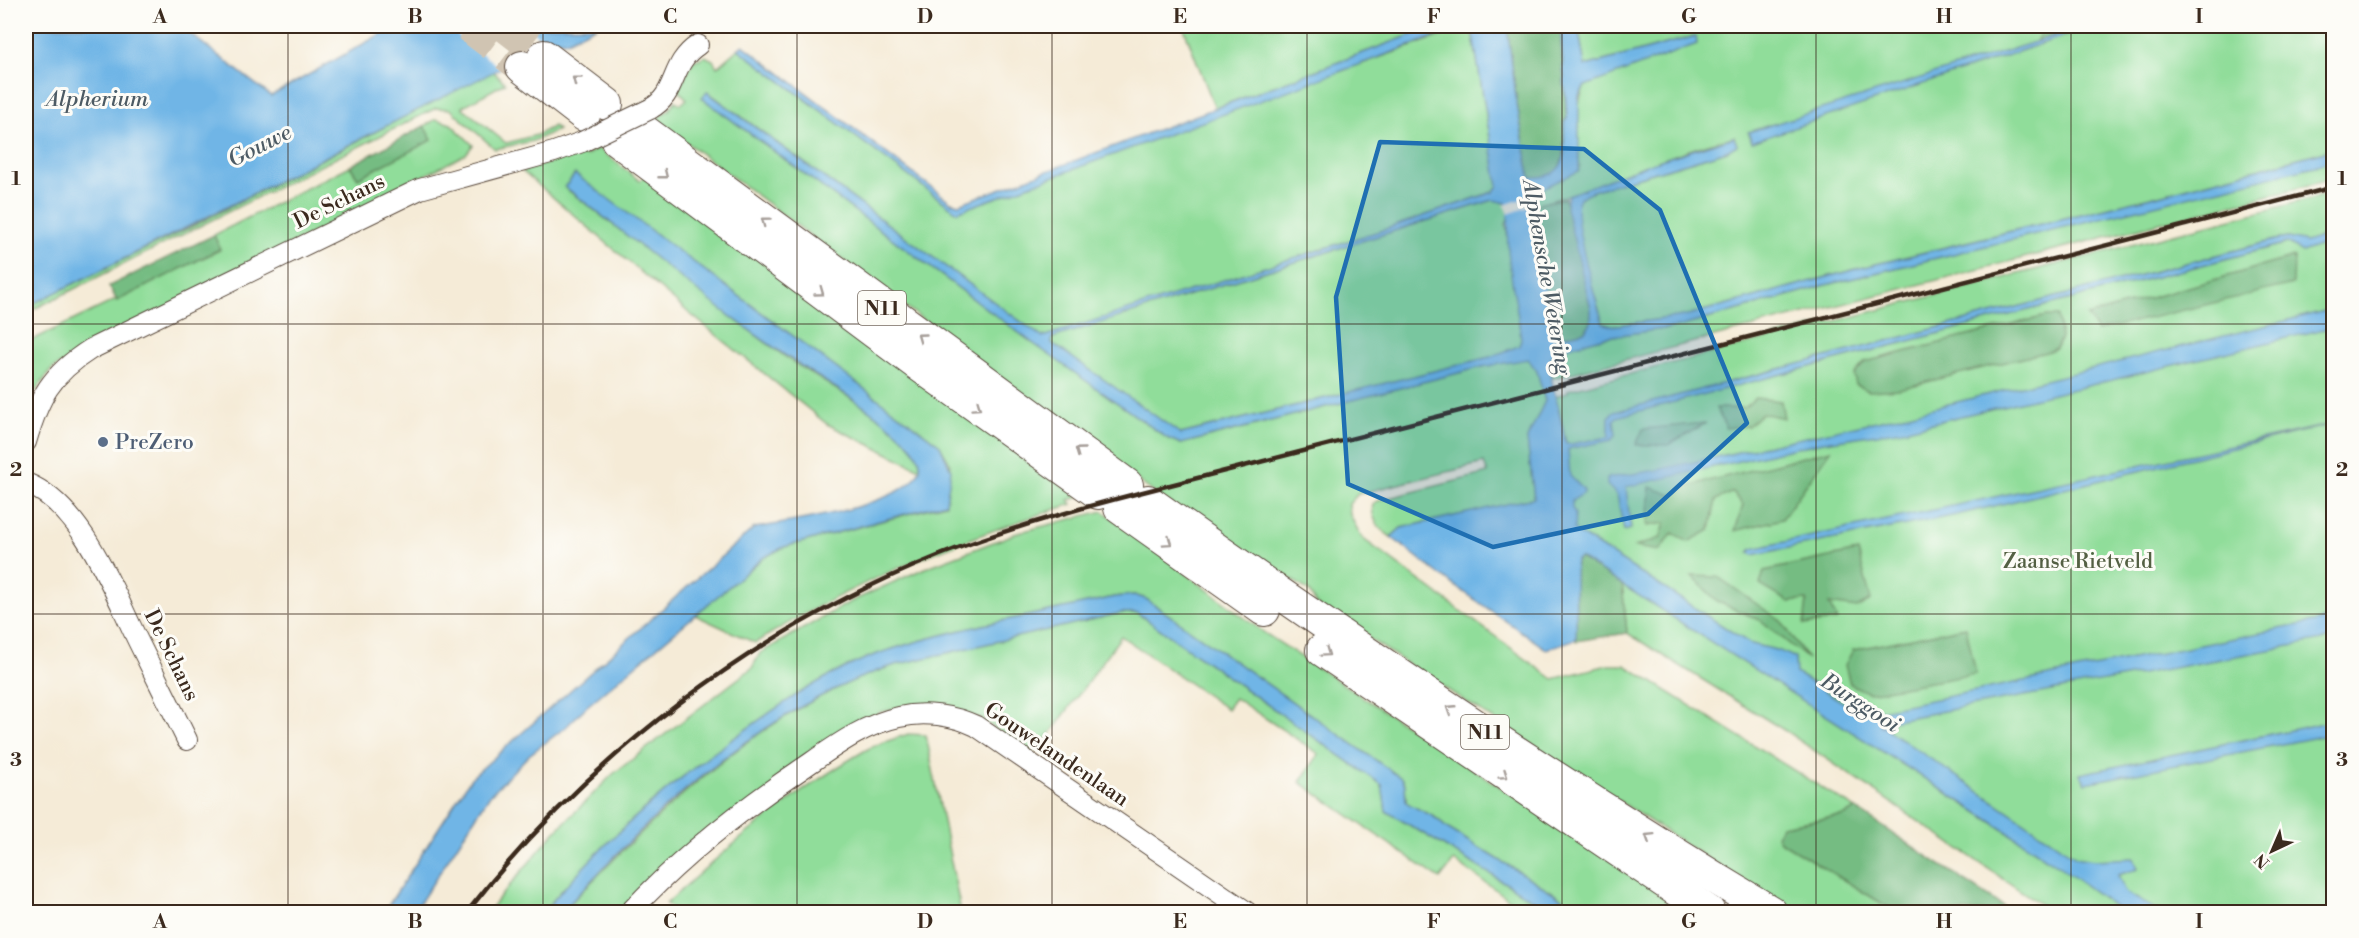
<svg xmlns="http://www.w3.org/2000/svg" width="2359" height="938" viewBox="0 0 2359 938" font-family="'Libre Bodoni',serif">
<rect width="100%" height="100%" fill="#fdfcf7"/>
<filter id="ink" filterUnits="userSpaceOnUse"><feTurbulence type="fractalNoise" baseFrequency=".0167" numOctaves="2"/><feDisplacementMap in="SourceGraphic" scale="12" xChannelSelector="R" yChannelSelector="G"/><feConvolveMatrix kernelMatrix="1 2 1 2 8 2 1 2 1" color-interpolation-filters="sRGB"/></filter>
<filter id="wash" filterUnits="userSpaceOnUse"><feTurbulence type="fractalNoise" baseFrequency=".008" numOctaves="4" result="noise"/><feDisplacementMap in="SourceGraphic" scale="24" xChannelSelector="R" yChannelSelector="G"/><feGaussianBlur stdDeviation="1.35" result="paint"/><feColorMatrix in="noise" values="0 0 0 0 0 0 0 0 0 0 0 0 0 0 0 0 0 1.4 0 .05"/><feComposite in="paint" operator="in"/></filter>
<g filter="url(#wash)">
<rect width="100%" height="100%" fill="#f5ebd7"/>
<g fill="#90dd9a" stroke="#66845c" stroke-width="1.5">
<polygon points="1183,26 1435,26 1215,108"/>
<path d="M1578 26H2044L2036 42 1748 133 2094 26H2333V149L2155 196 1860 268 1684 316 1611 326 1603 323C1597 303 1569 215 1579 200 1583 193 1593 191 1599 189L1727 151 1734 137C1662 154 1596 191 1526 207L1522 198 1527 194 1580 167C1576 147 1575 102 1585 86L1696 36 1585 66Z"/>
<path d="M1466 27 1473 35 1498 186 1492 192 1386 229 1045 337H1041L708 92 702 98 1034 344 1167 438 1181 444 1482 367 1522 358 1531 361 1537 371 1545 401 1527 439 1534 498 1401 528 1391 537C1380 530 1370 518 1373 504L1377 501 1488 473 1484 463 1358 494 1349 504 1350 515 1362 538 1553 679 1608 665H1625L1856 809 1845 815 1783 826 1780 841 1896 912H1793L1739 879 1317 605 1308 590 1161 498 655 119 669 110 675 101 681 104 687 99 678 90 693 61 705 56 713 60 717 67 738 49 957 212 1220 114Z"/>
<polygon points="493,71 505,83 462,107 506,143 537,135 554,126 558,130 533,141 495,149 450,109 436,108 26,313 26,307 199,223"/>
<polygon points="436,119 451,124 473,145 466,154 52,369 30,398 26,411 26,343 220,250 214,235 350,166 358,178 431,139 424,126"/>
<path d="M598 148 640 181 645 175 1080 497 1069 500 1072 504C960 539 855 581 755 643L695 615 763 558 784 547 946 504 950 464 940 445 574 175 565 188C639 244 711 303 787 358 828 387 879 410 913 448 919 454 920 461 920 469L827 424 689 313 522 171 581 153 585 156Z"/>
<polygon points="2333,160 2333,179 1553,378 1551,356 1558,350 1605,337 1679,327 1826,285"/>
<polygon points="2333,193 2333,233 2323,237 2333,235 2333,912 2144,912 1566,533 1561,449 1610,438 1614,414 2287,243 2293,245 2300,242 2288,238 2275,240 1615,412 1609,417 1609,437 1571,444 1566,443 1556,396 1568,392 1568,390"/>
<polygon points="1494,200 1506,203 1510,214 1506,224 1521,339 1519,346 1490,357 1181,434 1052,344 1051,338"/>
<path d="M1103 511 1266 634 1692 912H1585L1445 827C1437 814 1419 811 1406 802L1405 784 1401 778 1146 599 1134 595 1114 597C1037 615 958 627 883 652 828 671 781 704 734 738 664 788 598 847 543 912H487L554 833 613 774 752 668 760 653 850 602 925 568 1020 532Z"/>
<polygon points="1622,584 1980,814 2060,867 2122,912 2052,912 1787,732 1627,633"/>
<path d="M1121 613H1137L1382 785 1386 811 1553 912H1528L1454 861 1440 879 1300 782 1319 754 1235 698 1227 709 1121 636 1038 751 1028 750 979 718 917 705 880 712 627 903 618 912H562C659 813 759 709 895 665Z"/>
<path d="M908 734 926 735 961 912H678L666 904C727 847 793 792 866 750 879 743 895 739 908 734Z"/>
</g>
<g fill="#74bc82" stroke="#587350" stroke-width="1.5">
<path d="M1507 26H1560L1567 118 1564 122C1563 149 1570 182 1530 178L1517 104Z"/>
<polygon points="2044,26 2086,26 2036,42"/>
<polygon points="424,126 432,140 358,178 350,166"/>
<polygon points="1565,198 1591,309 1591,323 1585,331 1553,339 1531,208 1526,207"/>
<polygon points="214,235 220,249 117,301 109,286"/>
<polygon points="2294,257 2293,284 2097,331 2087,316"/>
<polygon points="2046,316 2058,316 2061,338 2056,348 2050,351 1899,389 1869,391 1856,385 1854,375 1865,362"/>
<polygon points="1755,398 1781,401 1784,418 1762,413 1748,426 1726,428 1716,408 1744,408"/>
<polygon points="1706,423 1668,445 1636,445 1643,429"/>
<polygon points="1831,450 1782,519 1735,531 1743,505 1733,492 1716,500 1710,530 1688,542 1673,533 1659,551 1635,547 1660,538 1665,523 1647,526 1650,487 1672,495 1688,486"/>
<polygon points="1858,551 1871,600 1857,608 1829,604 1837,620 1804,625 1807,600 1789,602 1760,585 1764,571"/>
<polygon points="1580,558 1622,584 1627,633 1576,641 1575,569 1576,561"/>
<polygon points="1692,576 1718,577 1781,621 1808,659 1760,620 1718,602"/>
<polygon points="1966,627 1976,674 1869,693 1850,684 1845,665 1853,650"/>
<polygon points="1856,809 2012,912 1896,912 1780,841 1777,836 1782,826 1845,815"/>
</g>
<g fill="#6fb5e6" stroke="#557082" stroke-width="1.5" fill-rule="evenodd">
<path d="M31 26H180L271 96 395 26H597L567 41 558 40C380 127 204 221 26 307V91Z"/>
<path d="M1435 26H1507L1517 104 1530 177C1536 178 1539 177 1545 176 1571 169 1563 146 1564 122L1567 118 1560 26H1578L1585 66 1696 36 1697 44 1585 86 1579 96V171L1522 198 1526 207 1531 208 1553 339 1585 331 1591 323V309L1566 208 1568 195 1654 162 1734 137 1737 145 1727 151 1599 189C1593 191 1583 193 1579 200 1570 214 1597 304 1603 323L1611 326 1684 316 1860 268 2155 196 2333 149V160L2315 166 1826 285 1679 327 1605 337 1558 350 1551 356 1550 372 1566 443 1571 444 1609 437V417L1614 412 2275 240 2288 238 2306 242 2333 233V241L2302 252 2287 243 1617 417 1614 420 1616 434 1612 440 1568 449 1570 476 1584 490V493L1572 501V508L1575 514 1574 530 1749 643C1767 649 1778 648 1795 658L1796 673 1862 714 2333 618V638L1891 721 1889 729 1879 724 2076 857 2094 860 2134 858 2138 869 2118 875 2125 892 2160 912H2122L2060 867 1980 814 1580 558 1576 561C1573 586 1578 613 1576 639L1546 649 1448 581 1391 537 1401 528 1534 498 1527 439 1545 401 1537 371 1528 359 1482 367 1181 444 1167 438 1034 344 702 98 707 92 1042 337 1045 336 1386 229 1493 192 1498 186 1473 35 1466 28 1429 39 957 212 738 49 743 45 951 202 959 204ZM1493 200 1506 203C1511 217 1506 233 1508 249 1510 279 1518 309 1521 339L1519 346 1490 357 1181 434 1052 343V338Z"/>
<polygon points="2086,26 2094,26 1752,142 1748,132"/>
<path d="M575 174 940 445 951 470 946 503 784 547 763 558 586 707 566 727 529 755 490 795 414 912H384L471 778 754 528C787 523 913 504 920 468 925 443 847 395 826 382 734 325 651 253 565 187Z"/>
<polygon points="2333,309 2333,327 1903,430 1818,443 1626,487 1631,529 1624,531 1617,495 1607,485 1607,478 1658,470 1908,414"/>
<polygon points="2333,424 1957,515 1753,555 1749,553 1752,549"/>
<path d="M1134 595 1146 599 1401 778 1405 784 1406 802C1420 812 1436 814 1445 827L1585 912H1553L1386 811 1382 785 1137 613H1121L895 665C762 708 654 811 562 912H543C598 847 664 788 734 738 781 704 828 671 883 652 958 627 1037 615 1114 597Z"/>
<polygon points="2333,721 2333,734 2086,783 2080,774"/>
</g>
<g fill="#f5ebd7">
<polygon points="446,26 525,26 552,46 503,70"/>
<polygon points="1525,198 1528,207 1508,214 1504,205"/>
</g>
</g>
<g filter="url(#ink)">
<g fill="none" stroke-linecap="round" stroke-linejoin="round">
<g stroke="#d0c4b2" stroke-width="32" stroke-dasharray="32 16" stroke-linecap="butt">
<polyline points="468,26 522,67"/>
<polyline points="505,26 544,56"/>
</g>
<g stroke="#57473a" stroke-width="22">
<g id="minor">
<path d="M650 109C678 94 669 64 698 45"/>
<path d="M26 442C39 397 50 375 91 349L420 189 554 152 582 142"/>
<path d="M26 483C82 505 113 590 138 641 154 674 171 707 187 740"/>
<path d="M630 912C682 856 743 808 806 766 835 746 865 724 899 717 924 711 953 715 976 726L1247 912"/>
</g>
</g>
<g stroke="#57473a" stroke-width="34">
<g id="trunk">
<polyline points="544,56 607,104"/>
<polyline points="522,67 584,115"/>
<polyline points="640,128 1127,485"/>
<polyline points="617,140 913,361 1098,493"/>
<path d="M1148 501C1351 645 1558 784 1771 912"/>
<polyline points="1120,508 1264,610"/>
<polyline points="1322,650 1709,912"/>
</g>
</g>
<use href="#minor" stroke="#fff" stroke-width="20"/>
<use href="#trunk" stroke="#fff" stroke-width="32"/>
<path stroke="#3b2a1e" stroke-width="4.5" d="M467 912C590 755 754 630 940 555 1003 530 1069 511 1135 494L2334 187"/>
<g stroke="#57473a" stroke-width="22" stroke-linecap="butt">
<polyline id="minor-bridge" points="582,142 650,109"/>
</g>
<use href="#minor-bridge" stroke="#fff" stroke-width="20"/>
</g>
<defs><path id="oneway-chevron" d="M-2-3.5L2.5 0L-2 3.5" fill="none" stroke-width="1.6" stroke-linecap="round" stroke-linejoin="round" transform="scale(1.5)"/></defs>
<g stroke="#a79f9a">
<use href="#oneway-chevron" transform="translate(576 80) rotate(-143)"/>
<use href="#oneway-chevron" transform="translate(664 175) rotate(38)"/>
<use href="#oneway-chevron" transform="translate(765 221) rotate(-143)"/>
<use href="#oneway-chevron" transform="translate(820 292) rotate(36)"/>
<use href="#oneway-chevron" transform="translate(921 337) rotate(-144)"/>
<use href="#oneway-chevron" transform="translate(977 407) rotate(35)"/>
<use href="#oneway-chevron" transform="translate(1079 451) rotate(-144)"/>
<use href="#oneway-chevron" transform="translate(1168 542) rotate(35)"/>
<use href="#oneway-chevron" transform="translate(1326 653) rotate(35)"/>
<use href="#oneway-chevron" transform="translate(1450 709) rotate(-147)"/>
<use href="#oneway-chevron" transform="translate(1504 775) rotate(34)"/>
<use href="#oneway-chevron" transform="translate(1649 837) rotate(-148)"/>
</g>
</g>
<path fill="#1f6fb2" fill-opacity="0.2" stroke="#1f6fb2" stroke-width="4.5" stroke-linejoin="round" d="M1380 142 1584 149 1660 210 1747 423 1648 514 1493 547 1348 484 1336 297Z"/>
<path fill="none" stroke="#3b2a1e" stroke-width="1.5" stroke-opacity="0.55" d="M288 26V912M543 26V912M797 26V912M1052 26V912M1307 26V912M1562 26V912M1816 26V912M2071 26V912M26 324H2334M26 614H2334"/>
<circle fill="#5c6f8a" stroke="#fdfcf7" stroke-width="2" cx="103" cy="442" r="6"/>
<g text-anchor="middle" stroke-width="6" stroke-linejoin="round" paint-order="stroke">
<g fill="#fdfcf7" stroke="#75695f" stroke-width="1.5">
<rect x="858" y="291" width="48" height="34" rx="4.5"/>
<rect x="1461" y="715" width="48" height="34" rx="4.5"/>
</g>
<g font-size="20" font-weight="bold" fill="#3b2a1e">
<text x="882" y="315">N11</text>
<text x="1485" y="739">N11</text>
</g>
<g font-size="21" fill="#3b2a1e" stroke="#fdfcf7">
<text transform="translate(339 201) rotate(-26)" y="7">De Schans</text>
<text transform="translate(172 655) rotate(64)" y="7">De Schans</text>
<text transform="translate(1057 754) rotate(34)" y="7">Gouwelandenlaan</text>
</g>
<g font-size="21" fill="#4e5e75" stroke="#fdfcf7" text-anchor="start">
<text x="115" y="449">PreZero</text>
</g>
<g font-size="21" fill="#546043" stroke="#fdfcf7">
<text x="2078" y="568">Zaanse Rietveld</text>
</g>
<g font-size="22" font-style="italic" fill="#4d5b64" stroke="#fdfcf7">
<text x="97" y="106">Alpherium</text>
<text transform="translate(259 145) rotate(-27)" y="8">Gouwe</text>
<text transform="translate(1548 277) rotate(80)" y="8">Alphensche Wetering</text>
<text transform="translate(1861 702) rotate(33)" y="8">Burggooi</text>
</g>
</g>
<rect width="2359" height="938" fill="none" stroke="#fdfcf7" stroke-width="66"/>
<g transform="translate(2272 851) rotate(224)" stroke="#fdfcf7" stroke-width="4.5" paint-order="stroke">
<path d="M0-4.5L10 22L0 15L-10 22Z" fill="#3b2a1e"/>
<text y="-9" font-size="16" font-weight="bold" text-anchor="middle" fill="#3b2a1e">N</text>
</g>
<rect x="33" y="33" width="2293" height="872" fill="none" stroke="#3b2a1e" stroke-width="2"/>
<g font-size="20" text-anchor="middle" font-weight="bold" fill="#3b2a1e">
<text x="160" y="23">A</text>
<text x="415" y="23">B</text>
<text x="670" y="23">C</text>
<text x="925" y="23">D</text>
<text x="1180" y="23">E</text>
<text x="1434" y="23">F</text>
<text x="1689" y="23">G</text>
<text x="1944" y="23">H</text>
<text x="2199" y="23">I</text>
<text x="16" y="185">1</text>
<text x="2342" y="185">1</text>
<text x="16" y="476">2</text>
<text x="2342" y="476">2</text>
<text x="16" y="766">3</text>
<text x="2342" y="766">3</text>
<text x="160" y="928">A</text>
<text x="415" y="928">B</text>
<text x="670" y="928">C</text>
<text x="925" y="928">D</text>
<text x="1180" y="928">E</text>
<text x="1434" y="928">F</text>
<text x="1689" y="928">G</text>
<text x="1944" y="928">H</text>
<text x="2199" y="928">I</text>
</g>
</svg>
